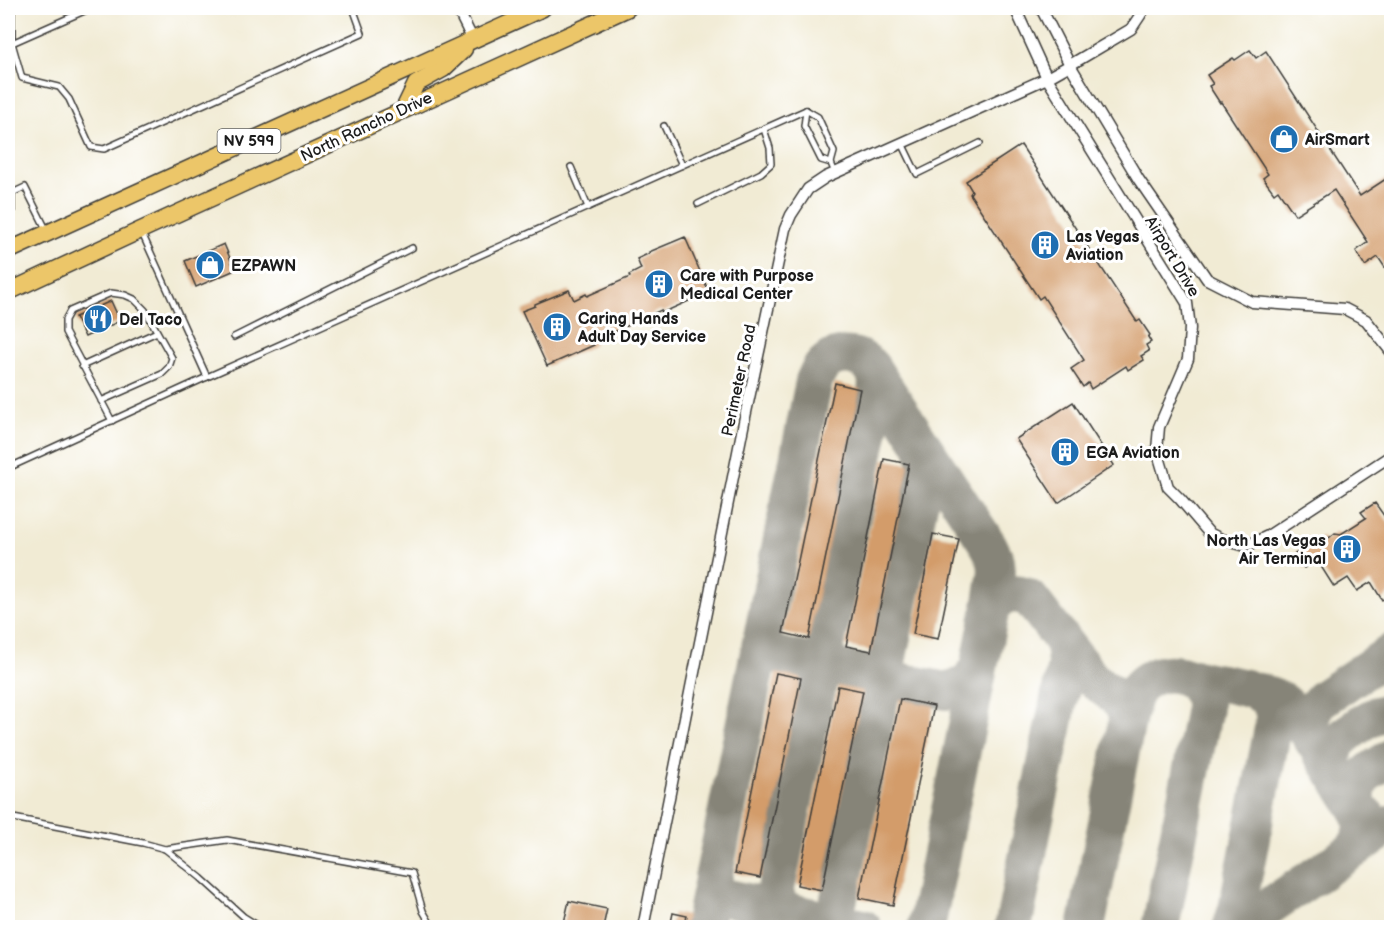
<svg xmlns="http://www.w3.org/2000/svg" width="1399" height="935" viewBox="0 0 1399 935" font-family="'Balsamiq Sans',sans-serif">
<rect width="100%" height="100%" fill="#fff"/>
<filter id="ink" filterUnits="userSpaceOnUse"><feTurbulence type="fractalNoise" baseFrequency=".0167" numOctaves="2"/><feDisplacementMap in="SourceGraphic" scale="12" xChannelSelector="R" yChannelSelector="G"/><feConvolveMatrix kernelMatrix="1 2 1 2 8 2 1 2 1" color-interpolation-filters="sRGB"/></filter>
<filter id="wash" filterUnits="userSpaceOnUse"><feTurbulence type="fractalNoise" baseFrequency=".008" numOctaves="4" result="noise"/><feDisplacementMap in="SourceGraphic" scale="24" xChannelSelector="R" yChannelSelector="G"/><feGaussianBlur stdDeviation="1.35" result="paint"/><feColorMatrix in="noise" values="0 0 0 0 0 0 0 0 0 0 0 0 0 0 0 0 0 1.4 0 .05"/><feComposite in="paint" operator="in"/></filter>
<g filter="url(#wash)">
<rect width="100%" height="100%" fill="#f1ebd4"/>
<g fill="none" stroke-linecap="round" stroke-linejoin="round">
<g stroke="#868478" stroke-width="38">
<path d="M991 608C1001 594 1017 590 1031 600L1092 679C1107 692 1127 699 1127 721L1086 928"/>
<path d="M762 637C766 646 767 651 777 655L946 691C961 689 968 683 977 671"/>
<path d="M1181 675C1194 678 1208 681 1222 683 1249 689 1280 691 1273 728L1237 909 1231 928"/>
<path d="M1260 692C1279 697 1285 701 1297 716L1358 810C1366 827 1363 836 1352 851"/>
<path d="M1127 721C1129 712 1131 701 1135 693 1148 670 1185 666 1199 690 1201 693 1203 695 1204 699 1204 702 1204 705 1204 708L1160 928"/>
<path d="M1314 742C1309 724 1308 714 1322 699L1392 652"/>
<path d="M1334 773C1333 763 1332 752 1337 744 1342 736 1369 717 1377 715 1382 713 1387 713 1392 713"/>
<path d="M1367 816 1358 810C1352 777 1367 773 1392 757"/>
<polyline points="713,877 716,891 724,897 863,928"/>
<path d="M703 928 814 381C821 363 832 353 852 356 857 357 862 359 866 362 870 365 873 369 875 373L989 546 996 561 997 571 991 608 926 928"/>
<polyline points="768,928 875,404 877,382 875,373"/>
<polyline points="833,928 926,470 926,458 922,445"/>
<polyline points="1013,928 1066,664 1064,645 1059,636"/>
<polyline points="1237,928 1392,824"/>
</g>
</g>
<g id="blocks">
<g fill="#d39c6a">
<polygon points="1250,50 1256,58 1266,51 1360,196 1392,175 1392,278 1378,257 1365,266 1356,251 1368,242 1334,190 1295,215 1278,190 1274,193 1263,178 1268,174 1221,102 1220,103 1209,86 1213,84 1207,75 1233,58 1235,60"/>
<polygon points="1021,145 1137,322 1140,320 1150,335 1148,337 1151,342 1146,345 1149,351 1141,356 1144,360 1128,370 1126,366 1091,389 1088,383 1083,387 1071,369 1084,360 1043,296 1039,299 970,194 972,191 966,181"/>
<polygon points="685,237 709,292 662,313 661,310 593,342 594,345 547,366 522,311 535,306 535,304 569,290 574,300 586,294 587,296 630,277 629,275 641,269 637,259 650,253 649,252"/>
<polygon points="224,244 235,270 196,287 185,261"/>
<polygon points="111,301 120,321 85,337 75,317"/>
<polygon points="835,383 860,389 809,639 783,633"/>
<polygon points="1073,402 1114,465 1058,503 1016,439"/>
<polygon points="884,459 909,464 871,651 846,646"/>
<polygon points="1375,503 1392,527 1392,593 1382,600 1371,582 1357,591 1348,578 1334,587 1317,560 1304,568 1295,554 1322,537 1325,541 1335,533 1341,534 1366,518 1361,512"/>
<polygon points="933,534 959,539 938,639 913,634"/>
<polygon points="776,673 801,678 760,878 735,873"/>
<polygon points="838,686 863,691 822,890 797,885"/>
<polygon points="900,699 934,706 893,905 859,898"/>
<polygon points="569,901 607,909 603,927 563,927"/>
<polygon points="673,913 687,916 684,927 670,927"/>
</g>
</g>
</g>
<g filter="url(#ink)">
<use href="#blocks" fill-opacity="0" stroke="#3c3b38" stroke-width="1.5"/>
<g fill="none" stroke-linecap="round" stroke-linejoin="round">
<g stroke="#3c3b38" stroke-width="8">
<g id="lane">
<polyline points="91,8 12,43 22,78 59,87 69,99 91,147 104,149 362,33 353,8"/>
<polyline points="12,43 12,8"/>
<polyline points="806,110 818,117 834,152 831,163 835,173"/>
<polyline points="806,110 804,126 821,160 831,163"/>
<polyline points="664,126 682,165"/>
<polyline points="902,143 917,174 980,143"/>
<polyline points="571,167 588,207"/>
<polyline points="8,188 12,193 12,213 8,215"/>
<polyline points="8,195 25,187 47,231"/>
<polyline points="698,204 761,173 771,164 770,148 764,129"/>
<polyline points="234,337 412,248"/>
<polyline points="82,366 157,332"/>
<polyline points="207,377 806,110"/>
<polyline points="8,378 10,363"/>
<polyline points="101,401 162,374 169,367 172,358 145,310 134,299 125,295 111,293 70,311 65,320 65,332 112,421"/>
<polyline points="8,468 207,377 141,231"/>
<polyline points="8,817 143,843 165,849 201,878 244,917 262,928"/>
<polyline points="165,849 227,840 412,873 423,911 433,928"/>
</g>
</g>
<g stroke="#3c3b38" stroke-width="13">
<g id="street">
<polyline points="457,8 473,40"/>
<polyline points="1015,8 1047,78 1187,303 1190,328 1188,359 1159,427 1157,450 1168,487 1180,499 1209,533 1221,539 1242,545 1251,544 1268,536 1392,455"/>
<polyline points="1041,8 1070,65 1139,180 1207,279 1252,302 1345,309 1366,320 1392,353"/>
<polyline points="643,928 745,417 785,229 791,215 808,189 826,177 1047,78 1070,65 1131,29 1145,8"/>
</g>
</g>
<g stroke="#3c3b38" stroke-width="19">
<g id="primary">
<polyline points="404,109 416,84 443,69 464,49"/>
<polyline points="8,251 543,8"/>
<polyline points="8,292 141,230 628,8"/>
</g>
</g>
<use href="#lane" stroke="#fff" stroke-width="5"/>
<use href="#street" stroke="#fff" stroke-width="10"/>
<use href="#primary" stroke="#ecc669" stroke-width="16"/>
</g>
</g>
<defs>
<g id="shop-disc" transform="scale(1.5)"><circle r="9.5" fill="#1f6fb2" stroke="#fff"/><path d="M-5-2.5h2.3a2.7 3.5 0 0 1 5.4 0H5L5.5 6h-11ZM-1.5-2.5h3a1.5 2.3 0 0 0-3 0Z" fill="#fff"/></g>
<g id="building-disc" transform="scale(1.5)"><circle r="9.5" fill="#1f6fb2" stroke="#fff"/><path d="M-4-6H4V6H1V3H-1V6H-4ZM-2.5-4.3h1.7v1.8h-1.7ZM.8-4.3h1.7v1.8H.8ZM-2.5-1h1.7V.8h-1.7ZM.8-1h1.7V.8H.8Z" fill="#fff"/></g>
<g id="restaurant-disc" transform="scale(1.5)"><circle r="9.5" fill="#1f6fb2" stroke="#fff"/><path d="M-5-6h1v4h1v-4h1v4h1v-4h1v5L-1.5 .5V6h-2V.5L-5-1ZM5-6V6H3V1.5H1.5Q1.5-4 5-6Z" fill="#fff"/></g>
</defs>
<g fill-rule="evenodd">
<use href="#shop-disc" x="1284" y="139"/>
<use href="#building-disc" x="1045" y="245"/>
<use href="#shop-disc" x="210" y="265"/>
<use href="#building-disc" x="659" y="284"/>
<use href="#restaurant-disc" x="98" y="319"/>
<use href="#building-disc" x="557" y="327"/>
<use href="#building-disc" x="1065" y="452"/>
<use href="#building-disc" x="1347" y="549"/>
</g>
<g text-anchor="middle" stroke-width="6" stroke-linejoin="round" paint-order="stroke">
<rect fill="#fff" stroke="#606060" stroke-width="1.5" x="217.5" y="129" width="63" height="24" rx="4.5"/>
<g font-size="15" font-weight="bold" fill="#1c1c1c">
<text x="249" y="146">NV 599</text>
</g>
<g font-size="16" fill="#1c1c1c" stroke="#fff">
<text transform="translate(366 126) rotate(-25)" y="6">North Rancho Drive</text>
<text transform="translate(1173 256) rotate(59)" y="6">Airport Drive</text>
<text transform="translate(738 380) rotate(-78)" y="6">Perimeter Road</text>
</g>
<g font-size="16" font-weight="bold" fill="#1c1c1c" stroke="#fff" text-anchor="start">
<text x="1305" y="145">AirSmart</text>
<text x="1066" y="242">Las Vegas<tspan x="1066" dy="18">Aviation</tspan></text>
<text x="231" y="271">EZPAWN</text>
<text x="680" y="281">Care with Purpose<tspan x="680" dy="18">Medical Center</tspan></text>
<text x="578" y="324">Caring Hands<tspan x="578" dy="18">Adult Day Service</tspan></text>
<text x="119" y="325">Del Taco</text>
<text x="1086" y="458">EGA Aviation</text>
<text x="1326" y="546" text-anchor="end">North Las Vegas<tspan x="1326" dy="18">Air Terminal</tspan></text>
</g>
</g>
<rect width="1399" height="935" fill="none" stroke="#fff" stroke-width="30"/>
</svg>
